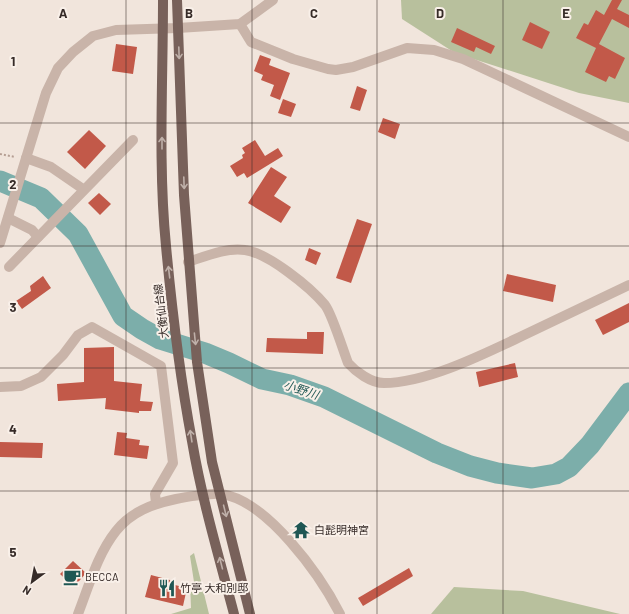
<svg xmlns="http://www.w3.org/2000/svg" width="629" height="614" viewBox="0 0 629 614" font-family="Barlow,'Noto Sans JP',sans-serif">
<rect width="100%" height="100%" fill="#f1e5dc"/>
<g fill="#b8c09d">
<polygon points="401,0 629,0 629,103 579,93 455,53 402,19"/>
<polygon points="194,553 209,614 171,614 191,608 190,582 194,582 190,556"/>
<polygon points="454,587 523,591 620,614 431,614"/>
</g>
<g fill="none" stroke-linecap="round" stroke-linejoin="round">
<polyline stroke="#7caeaa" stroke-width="21" points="0,181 41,198 78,234 123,316 142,329 160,339 205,353 229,363 262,379 290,385 324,397 437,453 470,466 497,473 532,478 556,474 569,467 590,445 629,393"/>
</g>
<g fill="#c25949">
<polygon points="612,0 622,0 617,9 629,15 629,28 612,19 599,44 625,58 615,79 609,76 606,82 585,72 596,48 576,38 584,23 588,25 596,10 604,15"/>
<polygon points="530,22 550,32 542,49 522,40"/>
<polygon points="457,28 495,46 491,54 476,47 474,52 451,42"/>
<polygon points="116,44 137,47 133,74 112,71"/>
<polygon points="260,55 271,59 269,65 290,73 280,100 270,96 274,85 261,80 263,75 254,71"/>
<polygon points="357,86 367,90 360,111 350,108"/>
<polygon points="283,99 296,104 291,117 278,113"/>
<polygon points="383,118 400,124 395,139 378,132"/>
<polygon points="89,130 106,146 85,169 67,152"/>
<polygon points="255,140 265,156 278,148 283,156 247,178 244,173 237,177 230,166 243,158 242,155 245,153 242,148"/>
<polygon points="271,167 287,177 274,196 291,207 281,223 248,203"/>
<polygon points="99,193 111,204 100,215 88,203"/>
<polygon points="357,219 372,224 351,283 336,278"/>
<polygon points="309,248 321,253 316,265 305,260"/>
<polygon points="507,274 556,285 553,302 503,291"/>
<polygon points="43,276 51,288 22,309 16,301 31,291 30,286"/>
<polygon points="629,303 629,322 603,335 595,320"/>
<polygon points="307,332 324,332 323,354 266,352 267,338 307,339"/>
<polygon points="114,347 114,381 142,384 140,401 153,402 151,411 139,411 139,413 105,409 106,398 58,401 57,384 84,382 84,348"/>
<polygon points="515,363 518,377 479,387 476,372"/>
<polygon points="117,432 127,433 126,438 140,440 139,445 149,446 147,459 114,455"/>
<polygon points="0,442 43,443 42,458 0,457"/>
<polygon points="73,561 86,573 74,587 60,574"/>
<polygon points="409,568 413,576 363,606 358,598"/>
<polygon points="151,575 170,580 171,584 187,588 183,606 145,597"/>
</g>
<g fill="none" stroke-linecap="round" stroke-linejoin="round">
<polyline stroke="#b59e93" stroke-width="2" stroke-dasharray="2 2" stroke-linecap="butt" points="0,154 15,157"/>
<g stroke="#c9b4a9" stroke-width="10">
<polyline points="240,24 251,42 293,59 328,69 336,70 353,67 407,48 434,50 463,59 629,137"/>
<polyline points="26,158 51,167 83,189"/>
<polyline points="8,218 32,230 38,237"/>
<polyline points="0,243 46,93 58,68 73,52 93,36 116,30 178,28 240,24 273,0"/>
<path d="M188 262C206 256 227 247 245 250 268 253 310 287 325 305 332 314 343 350 348 363 356 372 371 383 384 383 426 383 484 354 522 336 557 319 593 302 629 285"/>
<polyline points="9,267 133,140"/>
<polyline points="0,387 21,386 41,377 63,355 78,335 92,327 161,366 173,463 155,494 156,503"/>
<path d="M78 614C89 586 97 555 116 531 131 512 152 504 176 499 185 497 212 493 221 494 267 500 320 575 340 614"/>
</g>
<g stroke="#78615a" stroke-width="10">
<path d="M163 0C163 82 158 165 166 246 172 311 180 377 192 441 202 500 219 557 234 614"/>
<polyline points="177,0 184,195 197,362 212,462 250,614"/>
</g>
</g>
<defs><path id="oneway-shaft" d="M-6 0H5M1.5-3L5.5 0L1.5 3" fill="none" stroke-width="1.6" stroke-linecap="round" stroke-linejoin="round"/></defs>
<g stroke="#bfb0a9">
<use href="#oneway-shaft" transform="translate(179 53) rotate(88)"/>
<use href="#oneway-shaft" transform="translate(162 143) rotate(-90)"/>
<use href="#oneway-shaft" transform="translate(184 183) rotate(88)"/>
<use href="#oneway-shaft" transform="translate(169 272) rotate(-97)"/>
<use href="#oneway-shaft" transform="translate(195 339) rotate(84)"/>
<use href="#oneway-shaft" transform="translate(191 436) rotate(-99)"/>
<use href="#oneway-shaft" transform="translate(225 511) rotate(76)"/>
<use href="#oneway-shaft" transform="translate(221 563) rotate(-104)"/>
</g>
<path fill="none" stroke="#362b28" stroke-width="1" stroke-opacity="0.55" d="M126 0V614M252 0V614M377 0V614M503 0V614M0 123H629M0 246H629M0 368H629M0 491H629"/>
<defs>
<g id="temple-bare" transform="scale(1.38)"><path d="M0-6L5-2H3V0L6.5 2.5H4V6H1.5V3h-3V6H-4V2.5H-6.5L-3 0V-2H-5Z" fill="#1f5754" stroke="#f9f0e9" stroke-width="2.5" paint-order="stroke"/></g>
<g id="cafe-bare" transform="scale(1.38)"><path d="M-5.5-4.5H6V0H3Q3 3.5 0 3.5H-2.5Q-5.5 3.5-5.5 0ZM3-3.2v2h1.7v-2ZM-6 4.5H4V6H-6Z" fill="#1f5754" stroke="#f9f0e9" stroke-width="2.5" paint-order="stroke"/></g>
<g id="restaurant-bare" transform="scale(1.38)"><path d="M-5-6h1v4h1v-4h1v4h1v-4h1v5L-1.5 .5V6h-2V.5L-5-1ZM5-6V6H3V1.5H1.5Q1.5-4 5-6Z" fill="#1f5754" stroke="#f9f0e9" stroke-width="2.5" paint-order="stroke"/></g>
</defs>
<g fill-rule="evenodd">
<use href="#temple-bare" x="301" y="530"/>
<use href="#cafe-bare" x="72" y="577"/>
<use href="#restaurant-bare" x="167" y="588"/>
</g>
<g text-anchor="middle" stroke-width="4" stroke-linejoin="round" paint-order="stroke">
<g font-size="11" fill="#362b28" stroke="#f9f0e9">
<text transform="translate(161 311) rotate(-97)" y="4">大衡仙台線</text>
</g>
<g font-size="11" fill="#362b28" stroke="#f9f0e9" text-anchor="start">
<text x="314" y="534">白髭明神宮</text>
<text x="85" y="581">BECCA</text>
<text x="180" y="592">竹亭 大和別邸</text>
</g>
<g font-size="12" font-style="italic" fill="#1f5754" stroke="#f9f0e9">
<text transform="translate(301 390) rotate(18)" y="4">小野川</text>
</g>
</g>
<g font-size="13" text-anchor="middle" font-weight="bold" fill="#362b28" stroke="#f9f0e9" stroke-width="4" stroke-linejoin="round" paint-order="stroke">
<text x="63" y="18">A</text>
<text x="189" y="18">B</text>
<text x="314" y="18">C</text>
<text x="440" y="18">D</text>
<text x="566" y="18">E</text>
<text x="13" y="66">1</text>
<text x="13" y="189">2</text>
<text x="13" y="312">3</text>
<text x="13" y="434">4</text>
<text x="13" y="557">5</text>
</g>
<g transform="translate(32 582) rotate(212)" stroke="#f9f0e9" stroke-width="3" paint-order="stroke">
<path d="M0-3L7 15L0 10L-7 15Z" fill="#362b28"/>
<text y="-6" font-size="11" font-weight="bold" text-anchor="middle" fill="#362b28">N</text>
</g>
</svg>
